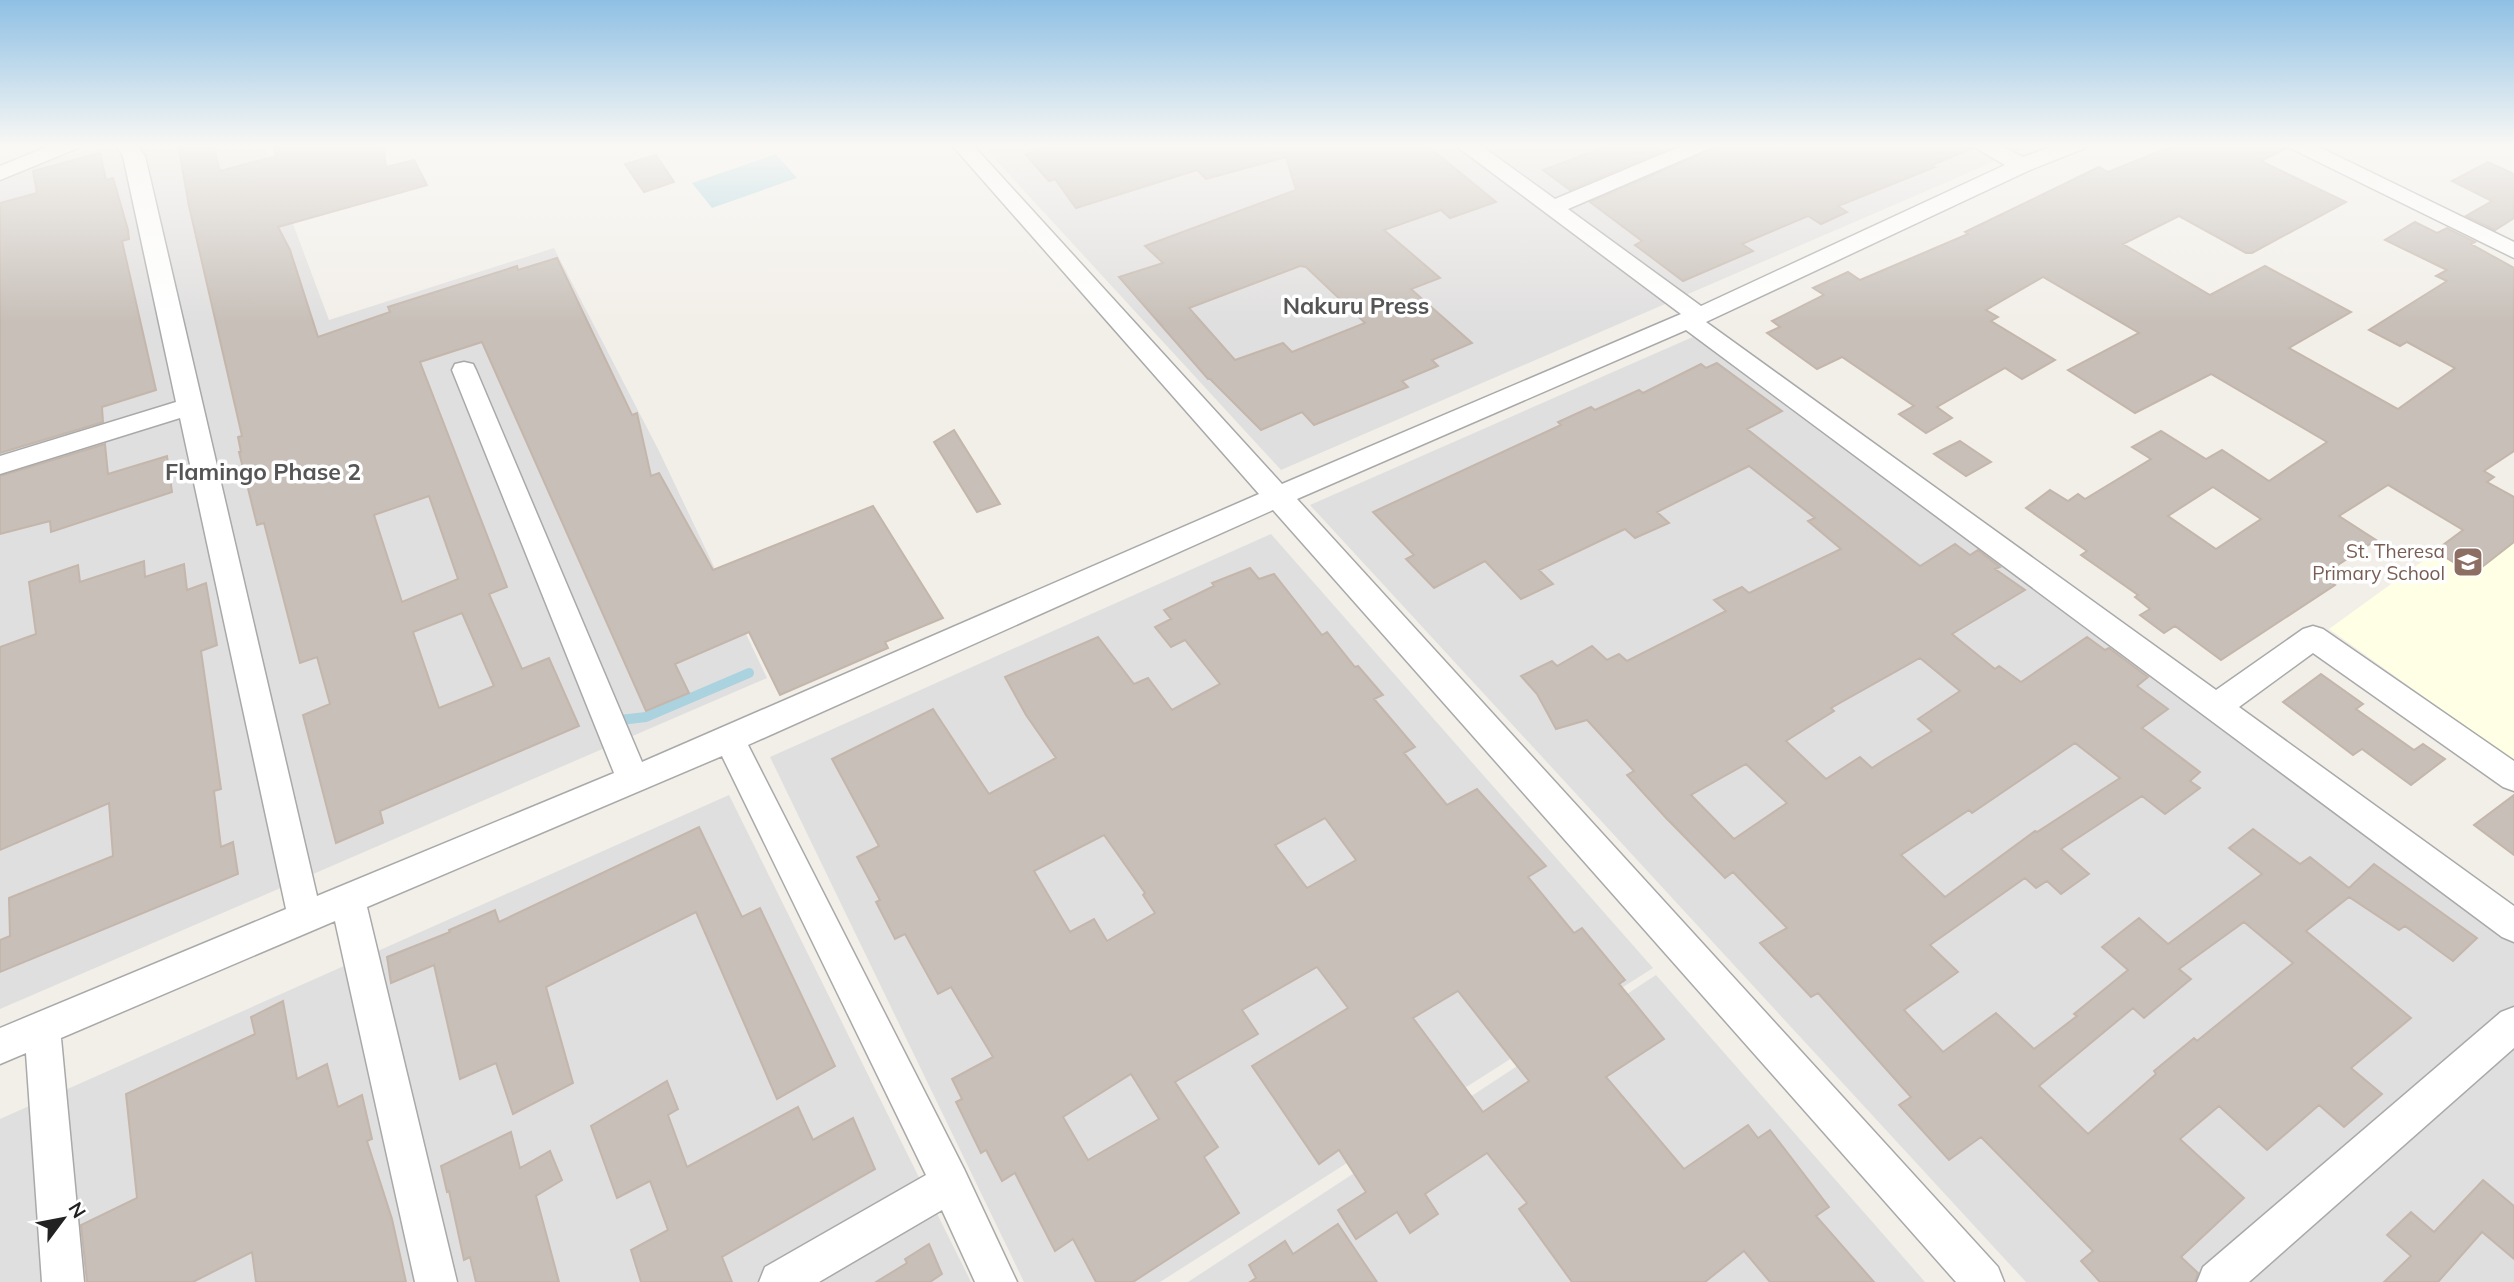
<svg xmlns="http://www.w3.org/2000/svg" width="2514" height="1282" viewBox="0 0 2514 1282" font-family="Mulish,sans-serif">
<rect width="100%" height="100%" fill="#f2efe9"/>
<g fill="#e0dfdf">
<polygon points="114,144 263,144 329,320 554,248 659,451 767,678 0,1009 0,182 40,163"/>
<polygon points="981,144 2035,144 1281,470"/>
<polygon points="1695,336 2514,934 2514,1282 2026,1282 1310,505"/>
<polygon points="1271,534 1653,968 1160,1282 1024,1282 770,757"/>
<polygon points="729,795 971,1282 0,1282 0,1119"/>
<polygon points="1656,975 1925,1282 1188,1282"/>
</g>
<polygon fill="#ffffe5" points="2514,495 2514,761 2329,629"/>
<polygon fill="#aad3df" points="776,154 797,178 712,208 692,183"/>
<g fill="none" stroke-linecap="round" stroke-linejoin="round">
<polyline stroke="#aad3df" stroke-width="10" points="620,720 646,717 749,673"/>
</g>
<g fill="#c7bfb8" stroke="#c4b6ab" stroke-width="2" fill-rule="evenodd">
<path d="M178 144H213L220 171 276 156 273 144H383L386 167 414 160 427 185 278 227 290 250 318 337 390 312 388 307 517 266 518 270 557 258 632 415 637 413 651 476 659 473 713 570 873 506 943 618 885 642 888 648 780 695 749 632 675 664 689 693 646 711 482 342 420 362 507 587 489 594 522 669 549 658 579 726 380 811 383 823 336 843 303 715 330 704 317 657 300 663 264 523 257 525 239 452H241L238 437 242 436 189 206ZM429 496 458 579 402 602 374 515ZM462 613 494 686 439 708 413 632Z"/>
<path d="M1058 144H1425L1496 202 1450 218 1441 210 1384 230 1440 278 1411 289 1472 343 1432 360 1438 366 1402 381 1408 387 1314 425 1302 412 1261 430 1210 379H1208L1119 277 1163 263 1145 246 1296 190 1286 157 1206 179 1197 170 1076 208 1055 179 1049 181 1025 154ZM1300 266 1306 267 1365 323 1292 352 1283 343 1235 360 1189 308Z"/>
<polygon points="1613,144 1651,144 1662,151 1570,190 1543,170"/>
<polygon points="1725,144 1970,144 1973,148 1932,165 1935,167 1838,206 1847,212 1821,224 1808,216 1742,244 1753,251 1683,281 1635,245 1642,241 1590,202"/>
<path d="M2177 144H2284L2287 148 2261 161 2346 202 2252 253H2246L2179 216 2123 244 2210 295 2265 266 2351 312 2289 348 2398 409 2455 368 2407 342 2400 346 2369 330 2447 281 2436 276 2447 270 2385 240 2415 222 2437 233 2447 228 2475 242 2471 244 2514 268V451L2484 471 2494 477 2487 482 2514 497V542L2473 574 2435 551 2463 530 2388 485 2339 516 2376 540 2321 576 2335 585 2221 660 2175 626 2164 633 2140 615 2150 609 2135 597 2138 595 2081 555 2087 551 2026 508 2050 490 2068 501 2078 494 2085 499 2151 459 2132 447 2161 431 2206 459 2222 450 2269 481 2327 442 2211 374 2135 413 2068 370 2139 333 2043 277 1986 310 1998 317 1991 321 2055 360 2022 379 2005 368 1937 407 1952 418 1926 433 1899 414 1914 406 1842 357 1817 369 1767 333 1780 327 1772 321 1824 295 1813 288 1848 272 1860 280 1968 234 1965 232 2099 167 2108 172ZM2213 487 2261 519 2216 549 2168 516Z"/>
<polygon points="100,153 106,180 113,178 128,230 129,239 122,241 156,390 102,407 103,422 0,453 0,203 37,193 33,171"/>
<polygon points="656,155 674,182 644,192 625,164"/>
<polygon points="2488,162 2514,174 2514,218 2495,230 2466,216 2492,201 2452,181"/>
<path d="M1717 363 1782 411 1747 429 1920 566 1955 544 1970 555 1978 550 2000 567 1995 569 2025 590 1952 634 1995 669 1999 666 2021 682 2087 637 2105 650 2109 648 2148 677 2137 686 2168 709 2142 728 2200 772 2190 781 2200 788 2165 814 2142 796 2061 849 2089 874 2061 894 2047 881 2036 888 2025 878 1930 945 1958 972 1904 1010 1943 1052 1996 1013 2034 1049 2077 1016 2074 1014 2128 970 2102 947 2139 918 2168 944 2262 874 2229 848 2253 829 2300 864 2310 857 2349 888 2374 864 2477 938 2453 961 2405 926 2399 930 2349 897 2306 931 2411 1018 2351 1068 2382 1094 2344 1127 2319 1105 2267 1150 2219 1106 2180 1139 2244 1198 2181 1257 2198 1273 2195 1282H2100L2081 1261 2093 1251 1981 1137 1949 1160 1899 1105 1911 1097 1818 993 1811 997 1760 943 1787 928 1733 872 1725 878 1667 819 1627 775 1634 771 1587 720 1556 729 1537 694 1521 676 1552 661 1557 666 1592 646 1607 660 1619 654 1627 661 1726 611 1714 600 1742 587 1749 593 1841 549 1808 521 1815 518 1749 466 1657 512 1669 523 1635 538 1625 529 1539 570 1553 584 1521 599 1485 561 1434 588 1406 559 1414 555 1373 512 1561 425 1558 422 1591 407 1595 410 1639 390 1643 393 1701 364 1706 368ZM1920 658 1960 691 1918 719 1932 731 1884 760 1872 768 1860 757 1826 779 1786 741 1834 711 1831 708ZM2075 743 2120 778 2037 832 2035 831 1945 897 1901 855 1969 810 1972 813ZM1746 764 1787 803 1734 839 1691 795ZM2244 922 2293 963 2197 1041 2194 1038 2154 1071 2156 1074 2088 1134 2039 1086 2133 1008 2144 1018 2191 979 2179 969Z"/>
<polygon points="954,430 1000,504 977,512 934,442"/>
<polygon points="1960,441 1991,462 1966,476 1934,454"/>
<polygon points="105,444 108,474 167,456 172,492 51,532 50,521 0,534 0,476"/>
<polygon points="144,561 145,577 184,564 187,590 206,583 217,645 201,651 221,789 214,791 221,847 233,842 238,874 0,972 0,940 10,936 9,898 113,856 109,803 0,850 0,647 36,634 29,582 78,565 80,582"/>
<path d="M1250 568 1259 579 1274 574 1322 635 1327 632 1355 667 1358 666 1383 695 1374 699 1415 747 1404 753 1447 805 1477 789 1546 866 1528 877 1574 933 1582 928 1625 980 1619 984 1664 1039 1606 1077 1684 1169 1748 1125 1758 1138 1770 1130 1829 1207 1816 1216 1874 1282H1770L1744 1251 1705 1282H1572L1519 1209 1527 1203 1487 1153 1425 1194 1438 1214 1410 1233 1397 1212 1356 1239 1338 1210 1366 1192 1339 1150 1319 1164 1252 1066 1348 1008 1317 967 1242 1010 1258 1034 1175 1082 1218 1147 1204 1157 1239 1213 1133 1282H1096L1073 1239 1055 1251 1015 1173 1002 1181 986 1150 981 1153 956 1102 962 1099 952 1079 993 1057 951 987 938 994 905 934 895 939 876 902 880 900 857 857 879 846 832 759 933 709 989 794 1056 758 1026 715 1005 677 1098 637 1134 684 1148 678 1172 710 1220 684 1185 640 1171 647 1155 627 1171 619 1164 610 1214 586 1212 583ZM1325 818 1356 860 1307 888 1275 845ZM1104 835 1145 893 1143 895 1155 913 1107 941 1094 919 1070 932 1034 871ZM1458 991 1529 1081 1483 1112 1413 1018ZM1131 1074 1159 1119 1088 1160 1063 1117Z"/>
<polygon points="2321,674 2363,704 2356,709 2414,750 2423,744 2445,759 2411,785 2362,749 2353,755 2283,702"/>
<polygon points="2514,795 2514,855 2474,825"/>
<polygon points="699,827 742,917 760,908 835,1066 777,1099 696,912 546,987 573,1083 513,1114 496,1063 460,1079 434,965 391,983 387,957 450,932 449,930 495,910 499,922"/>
<polygon points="283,1001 297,1079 327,1064 338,1107 362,1095 372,1139 367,1141 392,1219 406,1282 256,1282 252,1252 193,1282 87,1282 81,1225 137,1198 126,1094 255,1034 251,1017"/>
<polygon points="667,1081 678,1109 668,1115 687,1167 798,1107 813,1140 853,1118 875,1169 722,1257 732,1282 641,1282 631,1250 668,1230 650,1181 617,1198 591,1126"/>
<polygon points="511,1132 520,1168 550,1151 562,1180 536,1196 559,1282 476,1282 470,1257 464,1260 449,1191 447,1192 441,1166"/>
<polygon points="2483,1180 2514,1206 2514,1259 2482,1232 2438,1282 2384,1282 2411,1256 2387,1235 2411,1212 2434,1232"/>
<polygon points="1338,1224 1377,1282 1250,1282 1256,1278 1249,1265 1285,1241 1293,1254"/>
<polygon points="929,1244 942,1274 930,1282 876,1282 907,1263 905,1259"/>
</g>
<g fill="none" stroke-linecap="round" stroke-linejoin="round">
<g stroke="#a9a9a9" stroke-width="3">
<g id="minor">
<polygon points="54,144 81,144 78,148 0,180 0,166"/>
<polygon points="116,144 136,144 145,156 317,896 614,773 452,370 455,364 464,362 473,364 476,370 642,762 1259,494 951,144 972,144 1282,484 1681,314 1459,148 1456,144 1479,144 1555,199 1686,144 1713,144 1710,148 1568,209 1701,306 2005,165 1976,148 1973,144 1998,144 2023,157 2060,144 2088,144 2085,148 2030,170 1706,322 2216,690 2303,629 2313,626 2323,629 2514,761 2514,791 2503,787 2313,653 2239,707 2514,906 2514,942 2502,937 1686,330 1297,499 1998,1267 2004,1282 1956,1282 1273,510 748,745 964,1169 1017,1282 975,1282 942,1210 819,1282 759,1282 765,1267 926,1175 722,756 367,907 457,1282 415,1282 335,921 61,1038 84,1282 42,1282 26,1053 0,1064 0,1028 286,909 180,418 0,474 0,456 176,402 123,156"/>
<polygon points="2287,144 2313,144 2514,242 2514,258 2290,148"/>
<polygon points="2514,1007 2514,1048 2249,1282 2197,1282 2203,1267 2501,1012"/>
</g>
</g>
<use href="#minor" fill="#fff" fill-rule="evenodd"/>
</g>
<linearGradient id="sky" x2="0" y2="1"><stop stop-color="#8fc0e4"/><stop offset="0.45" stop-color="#f9f8f5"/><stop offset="1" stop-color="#f9f8f5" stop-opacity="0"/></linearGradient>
<rect width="2514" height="323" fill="url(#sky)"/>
<defs>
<g id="school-square" transform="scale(1.575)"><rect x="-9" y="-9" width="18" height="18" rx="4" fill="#8d6e63" stroke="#fff"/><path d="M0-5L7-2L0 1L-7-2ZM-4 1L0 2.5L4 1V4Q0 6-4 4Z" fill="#fff"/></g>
</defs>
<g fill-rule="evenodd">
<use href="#school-square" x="2468" y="562"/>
</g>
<g text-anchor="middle" stroke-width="7" stroke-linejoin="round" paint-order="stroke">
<g font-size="19" fill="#785e54" stroke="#fff" text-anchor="end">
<text x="2445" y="558">St. Theresa<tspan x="2445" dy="22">Primary School</tspan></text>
</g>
<g font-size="23" font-weight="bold" fill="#555" stroke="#fff">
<text x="1356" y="314">Nakuru Press</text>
<text x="263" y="480">Flamingo Phase 2</text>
</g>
</g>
<g transform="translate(63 1219) rotate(58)" stroke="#ffffff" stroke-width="5" paint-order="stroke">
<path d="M0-5L12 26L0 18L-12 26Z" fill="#222222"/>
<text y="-10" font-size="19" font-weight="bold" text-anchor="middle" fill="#222222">N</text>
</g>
</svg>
